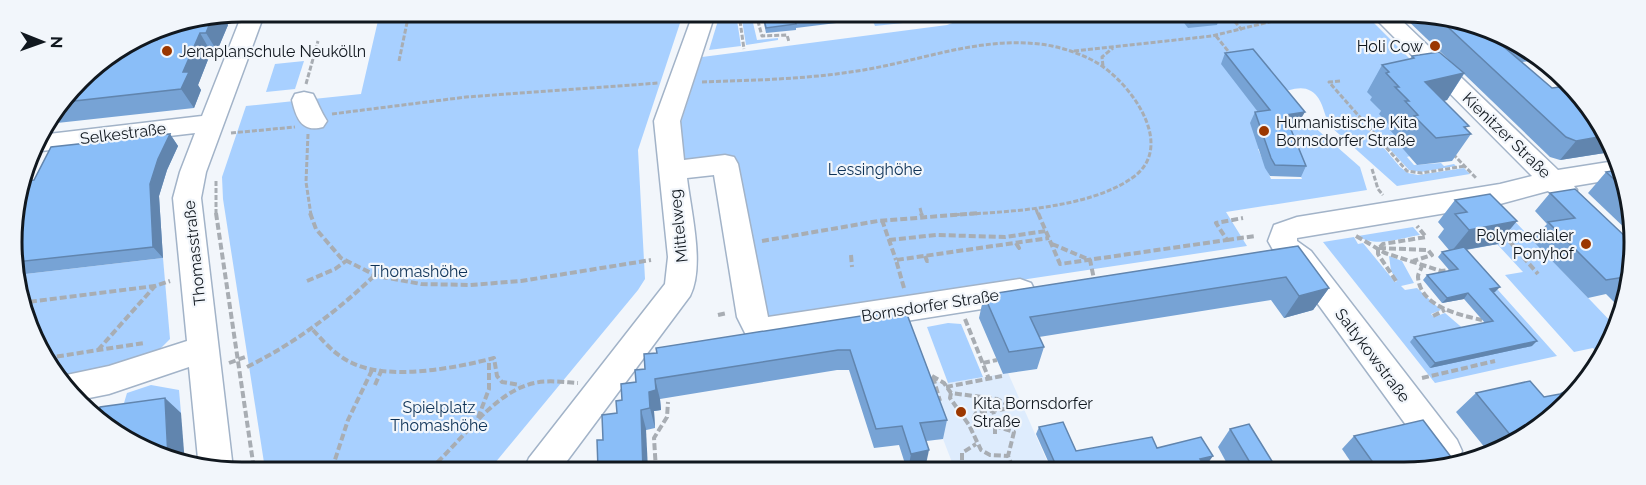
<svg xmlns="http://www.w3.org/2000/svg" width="1646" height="485" viewBox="0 0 1646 485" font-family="Raleway,sans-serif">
<rect width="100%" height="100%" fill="#f2f6fb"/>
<polygon fill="#deecfd" points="1008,373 1051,470 955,470 943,439 906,444 921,378 932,376 941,384"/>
<g fill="#a8d0ff">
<polygon points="380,12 683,14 638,150 645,279 638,290 490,469 265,469 223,199 222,177 246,106 361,94"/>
<polygon points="720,14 736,14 741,46 709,50"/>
<polygon points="741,14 751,14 757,40 778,38 778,40 746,45"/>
<polygon points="883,14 947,15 940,19 875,26 872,19 883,18"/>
<path d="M957 15 1367 16 1454 103 1443 92 1373 99 1401 142 1398 143 1410 156 1407 157 1414 165 1441 163 1444 166 1454 164 1456 166 1421 172 1409 170 1359 116H1357L1400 167 1408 173 1418 175 1464 168 1470 174 1397 186 1331 127C1323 115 1324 99 1311 91 1299 84 1287 93 1275 92 1265 90 1233 69 1221 63L1265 120 1251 123 1260 149H1258L1271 179H1302L1279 125 1290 128 1312 125 1360 167 1367 190 1226 212 1247 246 763 319 760 316 731 156 690 161 684 159 680 125 702 57 947 25 955 22Z"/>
<polygon points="304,61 295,89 266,92 275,64"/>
<polygon points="1505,211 1616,327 1605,352 1598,353 1593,348 1574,352 1505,275 1523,272 1472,217"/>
<path d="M1413 227 1420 235C1401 238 1375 248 1358 236Z"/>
<polygon points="1354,237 1358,244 1363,243 1395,282 1397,281 1391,271 1389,256 1402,261 1414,283 1401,286 1405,290 1417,288 1441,310 1431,314 1434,317 1445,313 1466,331 1532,346 1486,294 1495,292 1464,252 1557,356 1435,383 1323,242"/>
<polygon points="163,258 170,339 151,358 59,381 20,302 17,275"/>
<polygon points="948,323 961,324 983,377 948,383 927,327"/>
<polygon points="151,385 179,390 181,413 118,423 127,393"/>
</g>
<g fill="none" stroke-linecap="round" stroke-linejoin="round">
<g stroke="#a2b3c8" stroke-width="3">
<g id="minor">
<polygon points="243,12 265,12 206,172 201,198 233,469 199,469 189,367 109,394 79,400 59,383 57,377 109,366 187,341 173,198 180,172 195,133 33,152 40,135 202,116"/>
<path d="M693 14H715L680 121 684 160 725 155 734 157 738 164 768 317 1020 279 1031 283 1035 291 1031 299 1020 303 768 343 747 337 737 317 714 175 687 178C691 212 705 266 690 296L561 469H524L529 458 665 284 668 257 654 121Z"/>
<path d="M1373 16H1397L1558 170 1615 161 1622 178 1574 186 1577 190 1573 197C1562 200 1556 199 1548 191L1500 204 1297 238V241L1311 251 1457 440 1462 451 1457 462 1445 466 1433 462 1291 267 1277 257 1268 241 1274 225 1297 217 1500 184 1532 176Z"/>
<path d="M304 92 313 94C318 103 321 112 327 121L323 127C302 133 296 118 292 100L295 94Z"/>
</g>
</g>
<g stroke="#a8adb3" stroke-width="3" stroke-dasharray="5 2" stroke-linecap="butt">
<polyline points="739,14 744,49"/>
<polyline points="756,14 762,36 787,35 789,42"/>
<polyline points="1230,16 1242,30"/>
<polyline points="407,20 488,13"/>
<polyline points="1216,36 1232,56"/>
<polyline points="1074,51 1212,36 1293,16"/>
<polyline points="399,61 409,13"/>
<polyline points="1103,66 1102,57 1113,48"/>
<polyline points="1340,81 1329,82 1407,171 1422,173 1465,166"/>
<path d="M702 82C758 80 814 79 869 69 930 58 989 34 1052 46 1070 50 1087 56 1102 66 1134 88 1176 148 1132 178 1088 209 1005 212 952 215"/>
<polyline points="306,84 318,41"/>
<polyline points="332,114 466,97 659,83"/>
<polyline points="231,133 295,127"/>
<polyline points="308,134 306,182 311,215"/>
<polyline points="1453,154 1476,178"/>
<polyline points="1372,169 1378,189 1383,195"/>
<polyline points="216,181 216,215"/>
<polyline points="920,208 922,215"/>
<polyline points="1036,209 1038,215"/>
</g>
<g stroke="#a8adb3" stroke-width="4" stroke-dasharray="7 3" stroke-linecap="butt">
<polyline points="216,213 254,469"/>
<polyline points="310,213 316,229 341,258 377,276 421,284 470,285 521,281 651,260"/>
<polyline points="921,213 922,216"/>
<polyline points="1038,213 1060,264 1227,240 1216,223 1243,218"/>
<polyline points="882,220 896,260"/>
<polyline points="1503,234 1538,274"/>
<polyline points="1356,236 1385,253 1441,271 1450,270"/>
<polyline points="889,240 936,235 1005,237 1046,231"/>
<polyline points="1227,240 1255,236"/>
<polyline points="762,241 878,221 979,213"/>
<polyline points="1016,243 1019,248 1016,248"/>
<polyline points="1052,244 1090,260 1094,279"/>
<polyline points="1379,248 1428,250 1432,255 1413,261"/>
<polyline points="851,255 852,267"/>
<polyline points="925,256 927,261 930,261"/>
<path d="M1422 264C1422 270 1418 272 1418 277 1420 307 1460 315 1482 320"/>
<polyline points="307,281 335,269 346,261"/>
<polyline points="1396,281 1378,254 1378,249 1383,244 1426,237 1417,226"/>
<polyline points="904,288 896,260 1049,238"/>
<polyline points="20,303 155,286"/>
<polyline points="718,315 727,313"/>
<polyline points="1433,316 1445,310"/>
<polyline points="965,319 989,379"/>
<path d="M313 330C324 342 336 356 352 363 389 381 456 368 494 358L497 376 502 382 520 385"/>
<polyline points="98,350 155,286 170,281"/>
<polyline points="47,358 144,343"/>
<polyline points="229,363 245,357"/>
<polyline points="983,363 997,360"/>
<path d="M247 367C295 343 335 313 374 276"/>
<polyline points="932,376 944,383 951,393 997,399 1009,405 1005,409 976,413 973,419 1014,432 1008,456 1014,470"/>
<polyline points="933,377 940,401"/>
<polyline points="1422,378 1495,361"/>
<polyline points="375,385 382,369"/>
<polyline points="946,387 1002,376"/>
<polyline points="951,393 950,398 969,425 981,450 990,455 1008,456"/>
<polyline points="989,398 995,418 995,435"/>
<polyline points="478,418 489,389 489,360"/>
<polyline points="332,469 348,420 373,368"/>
<path d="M430 469C460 443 489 398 527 385 544 379 561 382 578 383"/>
<polyline points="656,470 654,438 667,417 668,402"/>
<polyline points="962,470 962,453 976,444"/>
</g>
<use href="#minor" fill="#fff" fill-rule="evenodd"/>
</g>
<g fill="#77a3d5">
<polygon points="762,14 909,14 796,28 796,30 766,33"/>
<polygon points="226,15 225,20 228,25 217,51 211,52 198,85 201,90 194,108 48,124 90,69 157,40 163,28"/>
<polygon points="1178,15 1216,16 1219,19 1217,25 1188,28"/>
<polygon points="1403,16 1448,16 1531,51 1540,60 1522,62 1611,152 1560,160 1550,157 1464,74 1447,100 1444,101 1471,134 1452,161 1417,165 1397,142 1399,140 1388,128 1390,126 1379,114 1381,111 1370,100 1372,97 1367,92 1382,65 1410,59 1412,56 1449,60"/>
<polygon points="1225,53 1299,122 1289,124 1306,166 1301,177 1270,176 1265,168 1250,123 1255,112 1258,112 1221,64"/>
<polygon points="170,134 178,146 167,170 159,196 163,258 17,275 13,227 34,180"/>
<polygon points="1618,170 1629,197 1630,233 1588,193 1606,172"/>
<polygon points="1550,193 1630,241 1630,287 1622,310 1606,294 1588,298 1532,240 1547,224 1535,211"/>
<polygon points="1455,200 1498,244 1466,250 1495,292 1494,292 1532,346 1430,368 1410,342 1414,337 1485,323 1464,299 1442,303 1423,280 1427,275 1450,271 1438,257 1442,252 1449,250 1438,237 1444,229 1438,222"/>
<polygon points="1298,246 1329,288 1313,310 1284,318 1271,300 1039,337 1044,347 1037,369 1003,374 979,318 984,295"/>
<polygon points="905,309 947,420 943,439 926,441 925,469 907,470 899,445 874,448 849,370 837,370 660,399 661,410 654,411 655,428 603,440 617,413 622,400 645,369"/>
<polygon points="1476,393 1544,397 1560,394 1566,406 1505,449 1490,454 1456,412"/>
<polygon points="1039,427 1076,451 1157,448 1208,463 1200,465 1197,469 1192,471 1052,470 1036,434"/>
<polygon points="1230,429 1278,471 1231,471 1218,447"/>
<polygon points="1354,436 1451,457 1440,469 1433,471 1357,471 1342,449"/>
</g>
<g fill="#6185ae">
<polygon points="226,15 225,20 228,25 217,51 206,33 212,18"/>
<polygon points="200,33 211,52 198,85 201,90 194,108 181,89 183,72"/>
<polygon points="1464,73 1447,100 1412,108 1425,82"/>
<polygon points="1305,112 1299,122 1279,125 1285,115"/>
<polygon points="170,134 178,146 167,170 159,196 163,258 153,247 150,184 158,159"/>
<polygon points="1604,136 1611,152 1560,160 1576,141"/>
<polygon points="1517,221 1498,244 1451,252 1469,230"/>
<polygon points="1500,287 1495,292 1486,294 1490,289"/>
<polygon points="1329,288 1313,310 1284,318 1299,296"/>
<polygon points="1468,293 1464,299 1442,303 1447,298"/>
<polygon points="1537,341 1532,346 1430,368 1435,363"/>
<polygon points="655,379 660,399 661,410 654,411 655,428 650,408 649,392"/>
<polygon points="165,398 181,413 185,464 168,458"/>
<polygon points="641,410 646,429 648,470 643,470"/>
<polygon points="929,450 925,469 908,470 911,454"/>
<polygon points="1213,456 1208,463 1200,465 1197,469 1192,471 1171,471 1200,459"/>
<polygon points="1435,462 1426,471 1399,471 1400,470"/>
</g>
<g fill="#8abef8" stroke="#6185ae" stroke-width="1.5">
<polygon points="763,14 869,14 795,22 796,24 766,28"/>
<polygon points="1184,15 1216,16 1219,19 1190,23"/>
<polygon points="1436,16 1448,16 1517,45 1504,47 1552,88 1567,86 1595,114 1604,136 1576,141 1566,137"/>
<polygon points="212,18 206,33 200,33 183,72 189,72 181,89 65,102 90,69 134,42 157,40 163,28"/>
<polygon points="1253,49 1305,112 1285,115 1306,166 1275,165 1271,158 1255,112 1270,110 1225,53"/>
<polygon points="1439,52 1464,73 1425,82 1469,126 1464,127 1471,134 1436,138 1414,116 1418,115 1405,101 1409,101 1395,87 1399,87 1386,73 1389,72 1382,65 1414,58 1412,56"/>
<polygon points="170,134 158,159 150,184 153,247 16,262 13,227 25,181 34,180 51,147"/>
<polygon points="1618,170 1627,191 1606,172"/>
<polygon points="1575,189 1630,241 1630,282 1625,277 1606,280 1548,222 1575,218 1550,193"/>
<polygon points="1490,194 1517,221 1469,230 1455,214 1467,212 1455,200"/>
<polygon points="1298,246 1329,288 1299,296 1286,277 1030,317 1044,347 1009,352 984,295"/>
<polygon points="1464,247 1500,287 1490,289 1537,341 1435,363 1414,337 1493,321 1468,293 1447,298 1427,275 1458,269 1442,252"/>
<polygon points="905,309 947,420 920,423 929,450 911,454 902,426 876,429 850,350 838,350 655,379 656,390 649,392 650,408 641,410 643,470 598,469 597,440 603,440 602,415 617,413 616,401 622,400 621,384 636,382 635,370 645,369 644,354 657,353 656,348"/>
<polygon points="1530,381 1544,397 1560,394 1582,383 1566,406 1516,442 1476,393"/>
<polygon points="165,398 168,458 127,442 94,413 99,412 100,407"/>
<polygon points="1423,420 1451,457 1457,457 1461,463 1440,469 1435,462 1400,470 1401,471 1379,471 1354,436"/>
<polygon points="1063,422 1076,451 1152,437 1157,448 1201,437 1213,456 1200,459 1202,462 1171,471 1058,470 1039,427"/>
<polygon points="1249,424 1278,471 1255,471 1230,429"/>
</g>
<g fill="#9b3700" stroke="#f2f6fb" stroke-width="2">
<circle cx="1435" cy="46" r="6"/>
<circle cx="167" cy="51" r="6"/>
<circle cx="1264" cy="131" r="6"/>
<circle cx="1586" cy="244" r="6"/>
<circle cx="961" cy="412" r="6"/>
</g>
<g text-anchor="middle" stroke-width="4.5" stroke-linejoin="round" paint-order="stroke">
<g font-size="16" fill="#11181f" stroke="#f2f6fb" text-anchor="start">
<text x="1423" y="52" text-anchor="end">Holi Cow</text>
<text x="179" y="57">Jenaplanschule Neukölln</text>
<text x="1276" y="128">Humanistische Kita<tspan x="1276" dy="18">Bornsdorfer Straße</tspan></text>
<text x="1574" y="241" text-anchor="end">Polymedialer<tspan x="1574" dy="18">Ponyhof</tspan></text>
<text x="973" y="409">Kita Bornsdorfer<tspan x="973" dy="18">Straße</tspan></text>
</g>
<g font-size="16" fill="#11181f" stroke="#f2f6fb">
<text transform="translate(123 133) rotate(-7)" y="6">Selkestraße</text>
<text transform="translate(1507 135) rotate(44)" y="6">Kienitzer Straße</text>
<text transform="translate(678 226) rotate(-96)" y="6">Mittelweg</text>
<text transform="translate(194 253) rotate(-96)" y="6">Thomasstraße</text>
<text transform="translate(930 305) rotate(-9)" y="6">Bornsdorfer Straße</text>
<text transform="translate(1373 355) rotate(53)" y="6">Saltykowstraße</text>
</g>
<g font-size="16" fill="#0d3257" stroke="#f2f6fb">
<text x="875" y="175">Lessinghöhe</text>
<text x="419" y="277">Thomashöhe</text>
<text x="439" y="413">Spielplatz<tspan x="439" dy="18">Thomashöhe</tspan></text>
</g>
</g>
<path d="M0 0H1646V485H0ZM242 22H1404A220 220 0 0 1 1624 242V242A220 220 0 0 1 1404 462H242A220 220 0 0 1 22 242V242A220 220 0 0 1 242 22Z" fill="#f2f6fb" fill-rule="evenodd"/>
<path fill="none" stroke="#11181f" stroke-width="3" d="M242 22H1404A220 220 0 0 1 1624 242V242A220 220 0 0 1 1404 462H242A220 220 0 0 1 22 242V242A220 220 0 0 1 242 22Z"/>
<g transform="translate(42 42) rotate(91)" stroke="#f2f6fb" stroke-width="4.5" paint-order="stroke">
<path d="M0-4.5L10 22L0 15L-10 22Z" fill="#11181f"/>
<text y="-9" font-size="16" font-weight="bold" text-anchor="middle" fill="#11181f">N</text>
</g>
</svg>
